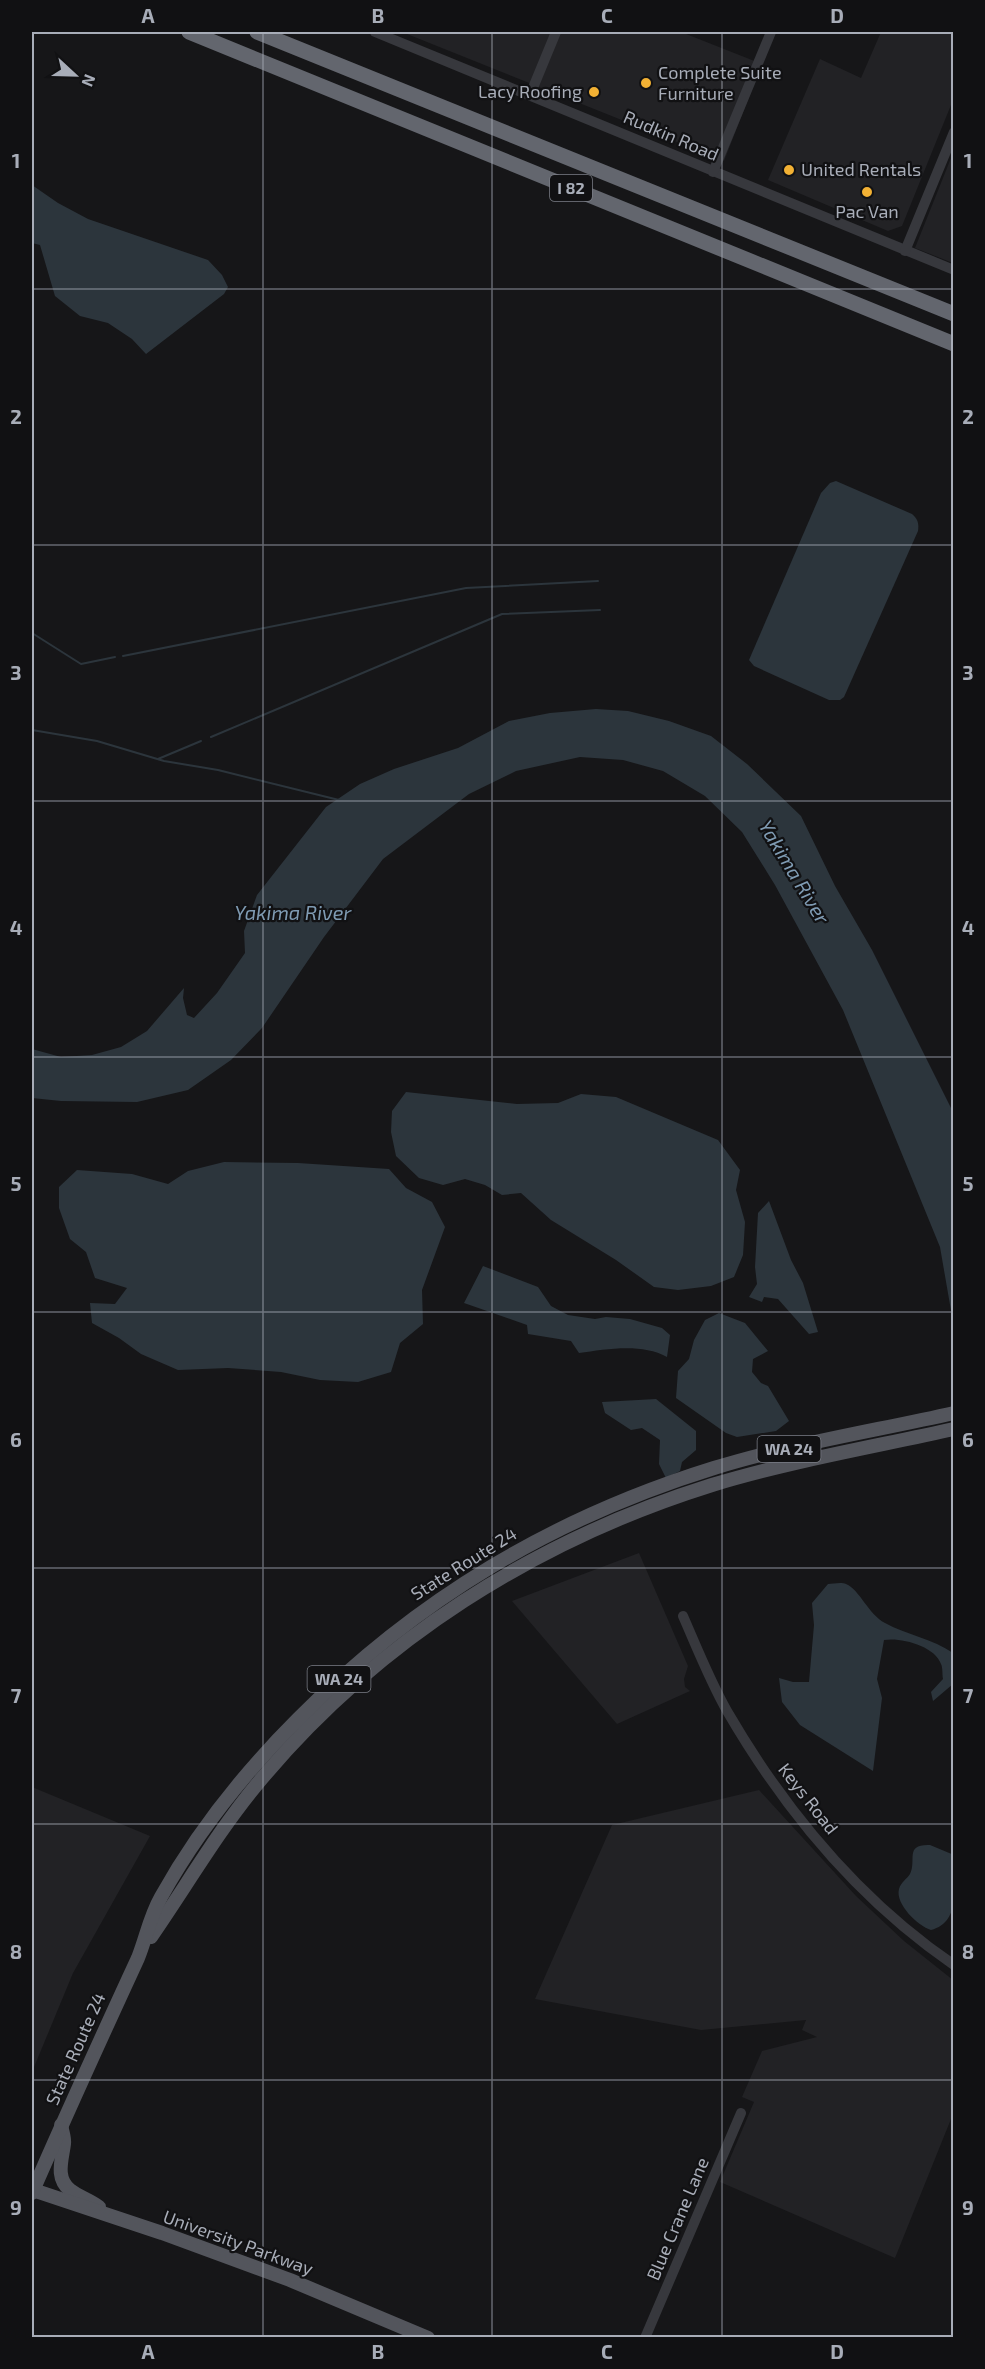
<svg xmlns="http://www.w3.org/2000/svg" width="985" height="2369" viewBox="0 0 985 2369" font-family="'Exo 2',sans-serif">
<rect width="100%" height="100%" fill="#161618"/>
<g fill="#222225">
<polygon points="402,32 681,32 762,64 724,161"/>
<polygon points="881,32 954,32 953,100 902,226 888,231 768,180 820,59 861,78"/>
<polygon points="953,153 953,263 915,248"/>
<polygon points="639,1553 688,1666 684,1679 685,1687 690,1691 617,1724 512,1601"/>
<polygon points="32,1787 150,1836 73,1973 32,2072"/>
<polygon points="759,1790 856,1896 904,1941 953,1980 953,2114 895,2258 720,2182 754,2102 742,2097 762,2051 817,2037 802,2030 806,2020 701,2030 535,1999 612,1825"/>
</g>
<g fill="#2c353c">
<polygon points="32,185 58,203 88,219 208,260 222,275 228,287 224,294 146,354 132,339 108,323 80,316 55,296 40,245 32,243"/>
<path d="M836 481 912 514C918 519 919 524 918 531L844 697 840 700H829L754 666 749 660 821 493 830 483Z"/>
<polygon points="596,709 628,711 669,721 711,736 747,764 801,816 835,886 872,950 953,1112 953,1322 940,1247 843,1010 775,885 742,832 705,796 663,771 623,760 580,757 516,771 469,794 383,859 324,937 262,1028 231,1060 188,1090 137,1102 61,1101 32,1098 32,1049 61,1057 92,1055 121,1047 147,1031 184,988 183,998 187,1015 194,1018 217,993 245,953 244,931 257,895 326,807 360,784 394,769 458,748 509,721 550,713"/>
<polygon points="406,1092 517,1104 558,1103 581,1094 616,1097 718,1140 740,1170 736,1190 745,1222 743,1255 734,1277 711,1286 678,1290 654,1287 616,1260 551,1220 521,1193 502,1195 485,1185 465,1179 443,1185 419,1178 396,1156 391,1132 392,1111"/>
<polygon points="224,1162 298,1163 389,1169 406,1188 432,1202 445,1227 422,1290 423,1324 400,1343 391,1372 358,1382 320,1380 281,1372 228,1368 178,1370 141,1354 119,1338 92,1323 90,1303 115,1304 127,1288 95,1278 86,1252 70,1239 59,1208 59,1187 77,1170 132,1174 168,1184 188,1171"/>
<polygon points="769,1201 791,1260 803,1283 818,1332 809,1334 778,1299 764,1297 762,1302 749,1297 757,1284 755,1267 758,1213"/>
<path d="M483 1266 538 1287 551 1306 568 1315 595 1319 606 1317 630 1319 662 1328 670 1335 667 1357C642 1343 607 1349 579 1353L571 1341 528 1334 527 1325 464 1303Z"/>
<polygon points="719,1313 745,1323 768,1351 753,1359 752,1372 761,1383 768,1386 789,1421 776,1431 737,1437 726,1433 676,1398 678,1371 689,1359 694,1340 705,1320"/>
<polygon points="656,1399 696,1431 696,1450 682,1462 680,1471 666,1478 659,1464 660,1440 642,1428 631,1430 605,1413 602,1402"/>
<path d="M828 1584C833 1584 841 1582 846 1584 860 1590 868 1614 885 1623 907 1635 933 1639 953 1653V1684L933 1701 931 1692 943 1679C942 1674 943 1668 941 1664 935 1646 901 1637 884 1640L877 1679 882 1698 873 1771 800 1725 782 1702 779 1678 793 1682H809L814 1625 812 1603Z"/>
<path d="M930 1845 954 1855C954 1880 963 1922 931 1930 918 1926 895 1904 899 1889 901 1882 907 1879 910 1874 917 1860 904 1844 930 1845Z"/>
</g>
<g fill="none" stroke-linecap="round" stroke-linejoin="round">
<g stroke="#2c353c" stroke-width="2">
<polyline points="32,633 81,664 115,657"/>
<polyline points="123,656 466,588 598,581"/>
<polyline points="32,730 97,741 164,761 218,770 339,800"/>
<polyline points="211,737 502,614 600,610"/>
<polyline points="158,759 201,741"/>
</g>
<g stroke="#37383d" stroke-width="10">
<polyline points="375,32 954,270"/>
<polyline points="530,95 556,32"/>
<polyline points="713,172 771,32"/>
<polyline points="905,251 954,132"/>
<path d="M683 1616C697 1648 710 1681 727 1711 784 1809 859 1900 954 1965"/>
<polyline points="645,2338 741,2113"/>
</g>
<g stroke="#53555c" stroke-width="14">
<path d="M151 1937C187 1885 218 1831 258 1783 377 1640 536 1540 712 1485 791 1461 873 1447 954 1429"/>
<path d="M61 2125C62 2131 65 2138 64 2144 62 2160 55 2178 70 2190 79 2197 90 2200 99 2207"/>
<polyline points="33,2190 162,2233 290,2280 428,2338"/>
<path d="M32 2193C66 2115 102 2036 138 1958 146 1938 150 1916 161 1897 197 1832 245 1772 298 1719 417 1599 553 1518 714 1468 792 1444 874 1431 954 1413"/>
</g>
<g stroke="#63666e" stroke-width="15">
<polyline points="189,32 954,344"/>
<polyline points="257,32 954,314"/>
</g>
</g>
<path fill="none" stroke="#a8adb8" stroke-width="1.5" stroke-opacity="0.55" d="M263 32V2338M492 32V2338M722 32V2338M32 289H954M32 545H954M32 801H954M32 1057H954M32 1312H954M32 1568H954M32 1824H954M32 2080H954"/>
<g fill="#f2b134" stroke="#111113" stroke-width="2">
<circle cx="646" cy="83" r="6"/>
<circle cx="594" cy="92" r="6"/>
<circle cx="789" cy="170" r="6"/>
<circle cx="867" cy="192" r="6"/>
</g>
<g text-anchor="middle" stroke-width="4.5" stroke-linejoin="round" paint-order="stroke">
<g fill="#111113" stroke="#7b7e86" stroke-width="1.5">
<rect x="550" y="175" width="42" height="26" rx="4.5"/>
<rect x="757.5" y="1436" width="63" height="26" rx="4.5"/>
<rect x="307.5" y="1666" width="63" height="26" rx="4.5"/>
</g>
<g font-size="16" font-weight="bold" fill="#a8adb8">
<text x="571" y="194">I 82</text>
<text x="789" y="1455">WA 24</text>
<text x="339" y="1685">WA 24</text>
</g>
<g font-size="18" fill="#a8adb8" stroke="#111113" text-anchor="start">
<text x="658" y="79">Complete Suite<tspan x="658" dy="21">Furniture</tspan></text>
<text x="582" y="98" text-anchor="end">Lacy Roofing</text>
<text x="801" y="176">United Rentals</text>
<text x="867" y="218" text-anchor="middle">Pac Van</text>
</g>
<g font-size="18" fill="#a8adb8" stroke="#111113">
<text transform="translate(671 136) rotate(23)" y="6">Rudkin Road</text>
<text transform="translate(464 1564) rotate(-32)" y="6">State Route 24</text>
<text transform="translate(808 1799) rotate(52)" y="6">Keys Road</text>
<text transform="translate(76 2049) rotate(-66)" y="6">State Route 24</text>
<text transform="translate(678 2219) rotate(-67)" y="6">Blue Crane Lane</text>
<text transform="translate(238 2243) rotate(20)" y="6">University Parkway</text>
</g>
<g font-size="20" font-style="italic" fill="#7f9bb3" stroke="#111113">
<text transform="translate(794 872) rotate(59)" y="7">Yakima River</text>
<text x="293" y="920">Yakima River</text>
</g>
</g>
<rect width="985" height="2369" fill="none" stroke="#111113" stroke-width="66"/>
<g transform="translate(75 75) rotate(112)" stroke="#111113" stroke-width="4.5" paint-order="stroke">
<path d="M0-4.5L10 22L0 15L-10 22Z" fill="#a8adb8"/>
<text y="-9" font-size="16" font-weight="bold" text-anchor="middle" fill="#a8adb8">N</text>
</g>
<rect x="33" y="33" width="919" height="2303" fill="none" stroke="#a8adb8" stroke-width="2"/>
<g font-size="20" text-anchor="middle" font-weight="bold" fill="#a8adb8">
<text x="148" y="23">A</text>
<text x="378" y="23">B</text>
<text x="607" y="23">C</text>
<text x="837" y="23">D</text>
<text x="16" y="168">1</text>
<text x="968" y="168">1</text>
<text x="16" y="424">2</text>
<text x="968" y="424">2</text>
<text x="16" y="680">3</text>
<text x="968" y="680">3</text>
<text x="16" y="935">4</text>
<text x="968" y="935">4</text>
<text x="16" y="1191">5</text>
<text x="968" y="1191">5</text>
<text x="16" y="1447">6</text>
<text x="968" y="1447">6</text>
<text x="16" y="1703">7</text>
<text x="968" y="1703">7</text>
<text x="16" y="1959">8</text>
<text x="968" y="1959">8</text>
<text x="16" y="2215">9</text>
<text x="968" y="2215">9</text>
<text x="148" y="2359">A</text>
<text x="378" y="2359">B</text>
<text x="607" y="2359">C</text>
<text x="837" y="2359">D</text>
</g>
</svg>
